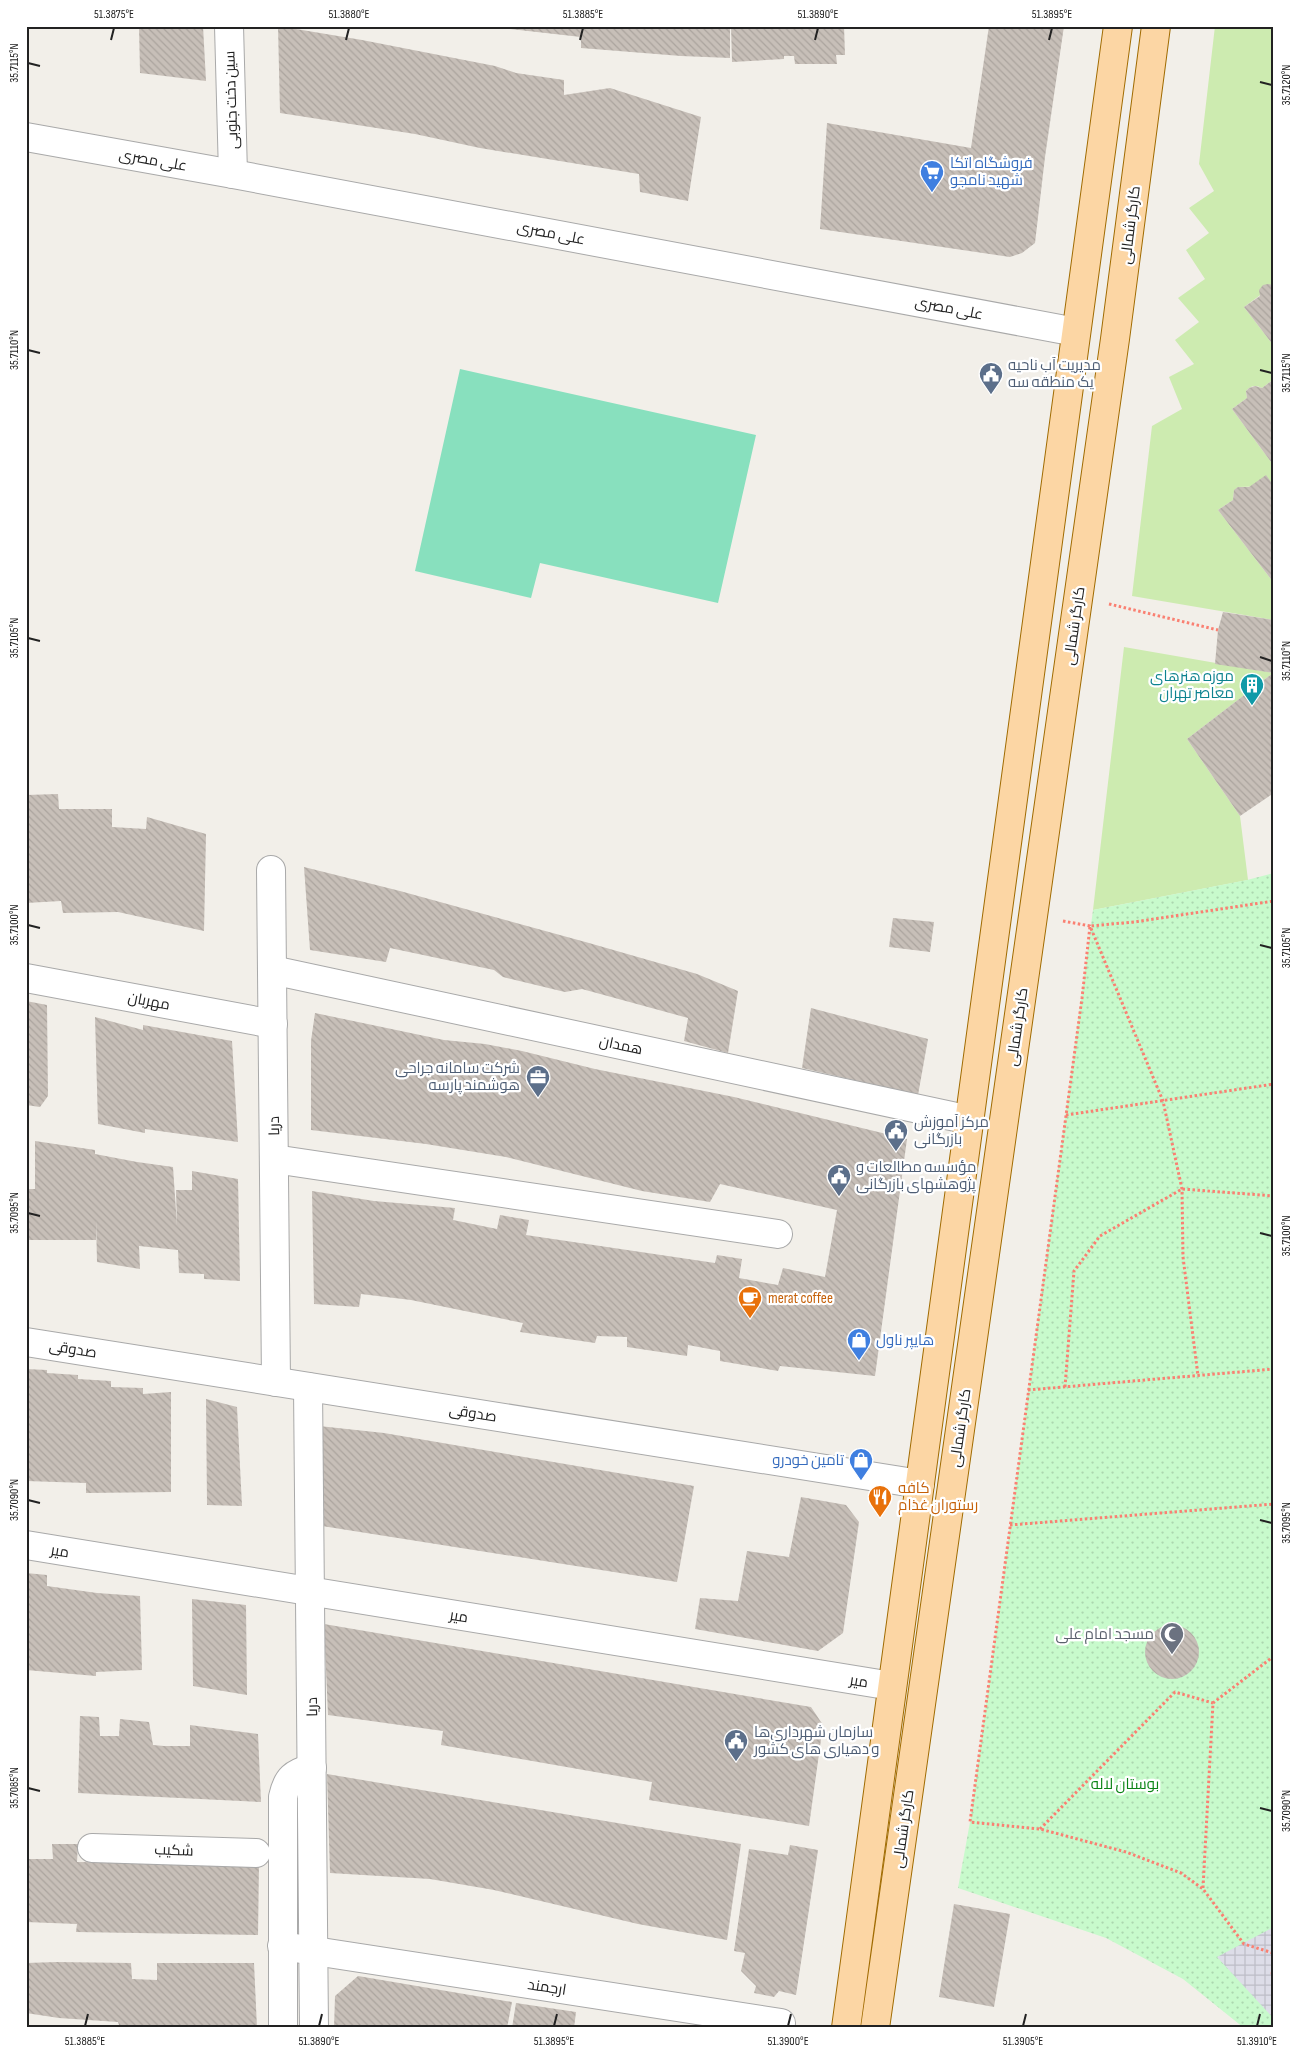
<svg xmlns="http://www.w3.org/2000/svg" width="1300" height="2054" viewBox="0 0 1300 2054" font-family="'Sofia Sans Condensed',Cairo,sans-serif">
<defs>
<pattern id="park-dots" width="8" height="8" patternUnits="userSpaceOnUse" patternTransform="scale(1.25)"><rect width="8" height="8" fill="#c8facc"/><path d="M2 2h.1M6 6h.1" fill="none" stroke="#acd6af" stroke-width="1.8" stroke-linecap="round"/></pattern>
<pattern id="plaza-grid" width="8" height="8" patternUnits="userSpaceOnUse" patternTransform="scale(1.25)"><rect width="8" height="8" fill="#dddde8"/><path d="M0 4h8M4 0v8" fill="none" stroke="#bdbdc7"/></pattern>
<pattern id="building-back-hatch" width="6" height="6" patternUnits="userSpaceOnUse" patternTransform="scale(1.25)"><rect width="6" height="6" fill="#c7bfb8"/><path d="M-1 5l2 2M0 0l6 6M5-1l2 2" fill="none" stroke="#aba49e"/></pattern>
</defs>
<rect width="100%" height="100%" fill="#f2efe9"/>
<g fill="#cdebb0">
<path d="M1215 26H1274V285L1244 307 1274 346V379L1262 388C1256 385 1251 385 1246 391L1247 398 1232 409 1274 466V486L1238 487 1234 491 1233 500 1218 510 1274 583V620L1132 596 1152 426 1182 409 1169 377 1194 364 1175 340 1199 322 1178 298 1205 279 1186 250 1209 233 1189 208 1214 191 1199 164Z"/>
<polygon points="1124,647 1273,673 1187,739 1240,816 1248,880 1093,910"/>
</g>
<polygon fill="url(#park-dots)" points="1274,873 1274,2028 1244,2028 1183,1979 1106,1938 958,1888 970,1822 1093,910 1247,880"/>
<polygon fill="#88e0be" points="460,369 756,435 718,603 540,563 531,598 415,571"/>
<polygon fill="url(#plaza-grid)" points="1274,1927 1274,2019 1217,1957"/>
<g fill="url(#building-back-hatch)">
<polygon points="139,26 203,26 206,81 140,73"/>
<polygon points="278,26 362,40 495,66 516,73 564,80 564,95 610,88 701,117 688,201 640,192 639,174 480,148 415,134 280,113"/>
<polygon points="483,26 730,26 730,58 681,56 581,48 581,37"/>
<polygon points="731,26 844,26 845,55 836,55 837,64 795,64 794,56 784,56 784,59 732,62"/>
<polygon points="989,26 1064,26 1045,157 1035,243 1022,253 1010,257 820,229 827,123 971,148"/>
<polygon points="1268,284 1274,285 1274,346 1244,307 1260,296 1259,290 1263,285"/>
<polygon points="1274,379 1274,466 1232,409 1247,398 1246,391 1249,388 1255,386 1262,388"/>
<polygon points="1266,475 1274,486 1274,583 1218,510 1233,500 1234,490 1238,487 1249,487"/>
<polygon points="1223,612 1274,620 1274,793 1240,816 1187,739 1273,673 1215,664 1218,630"/>
<polygon points="58,794 59,809 112,809 112,827 146,829 147,817 206,834 204,931 118,912 63,913 61,901 26,903 26,795"/>
<polygon points="304,867 400,891 589,943 697,974 738,991 728,1053 684,1041 688,1018 582,989 565,992 503,977 494,970 390,948 386,962 310,950"/>
<polygon points="893,918 934,922 930,952 889,947"/>
<polygon points="26,1001 47,1005 48,1096 40,1107 26,1105"/>
<polygon points="811,1008 928,1039 918,1095 802,1068"/>
<polygon points="315,1013 444,1040 485,1044 522,1051 595,1069 734,1097 907,1139 875,1376 780,1366 778,1371 720,1361 720,1351 688,1345 687,1356 627,1347 627,1337 597,1336 595,1343 520,1332 523,1323 411,1300 361,1294 359,1307 314,1304 312,1191 374,1201 455,1208 453,1220 497,1229 500,1215 529,1220 526,1235 715,1263 717,1255 742,1259 739,1278 778,1285 783,1268 825,1277 837,1210 720,1184 710,1202 642,1191 506,1157 426,1144 311,1130 311,1041"/>
<polygon points="95,1017 143,1030 143,1025 232,1041 238,1142 145,1129 145,1133 98,1124"/>
<polygon points="35,1141 95,1150 95,1154 137,1162 173,1167 177,1226 176,1190 192,1190 192,1171 238,1179 240,1281 204,1279 204,1274 179,1273 178,1250 139,1246 140,1269 97,1262 96,1220 96,1240 26,1240 26,1189 35,1189"/>
<polygon points="26,1369 47,1370 47,1373 78,1375 78,1379 111,1381 111,1387 143,1388 143,1394 171,1392 171,1492 86,1493 86,1483 26,1481"/>
<polygon points="206,1399 237,1407 242,1506 207,1505"/>
<polygon points="319,1426 384,1433 694,1486 677,1582 322,1526"/>
<polygon points="801,1497 846,1505 859,1522 843,1633 818,1651 695,1629 700,1598 738,1601 747,1551 789,1557"/>
<polygon points="26,1573 47,1575 47,1586 97,1593 140,1596 142,1670 96,1672 96,1676 26,1670"/>
<polygon points="192,1599 246,1605 247,1695 193,1686"/>
<polygon points="324,1624 811,1707 823,1725 809,1826 649,1800 652,1782 441,1745 443,1731 328,1715"/>
<circle cx="1172" cy="1652" r="27"/>
<polygon points="80,1716 99,1717 100,1736 119,1736 120,1719 149,1722 153,1745 164,1746 190,1746 190,1725 258,1734 261,1802 78,1793"/>
<polygon points="327,1774 741,1844 727,1940 638,1924 494,1890 430,1879 330,1873"/>
<polygon points="52,1844 78,1844 77,1862 259,1864 258,1935 76,1932 77,1924 26,1922 26,1859 53,1859"/>
<polygon points="790,1845 818,1850 796,1995 779,1991 774,1997 754,1993 756,1986 741,1971 745,1953 734,1951 749,1849 788,1855"/>
<polygon points="954,1904 1010,1914 994,2007 939,1997"/>
<polygon points="57,1962 131,1963 132,1979 157,1980 157,1963 254,1963 257,2028 120,2028 118,2022 59,2018 26,2013 26,1963"/>
<polygon points="358,1976 512,2002 507,2028 334,2028 335,1996"/>
<polygon points="516,2003 576,2012 574,2028 512,2028"/>
</g>
<g fill="none" stroke-linecap="round" stroke-linejoin="round">
<g stroke="#a9a9a9" stroke-width="30">
<g id="minor">
<polyline points="229,26 233,174"/>
<polyline points="26,137 233,174 1076,332"/>
<polyline points="271,870 276,1382"/>
<polyline points="272,970 970,1120"/>
<polyline points="26,978 273,1024"/>
<polyline points="274,1159 778,1234"/>
<polyline points="26,1342 920,1484"/>
<polyline points="308,1387 314,2028"/>
<polyline points="26,1545 892,1686"/>
<polyline points="92,1848 256,1853"/>
<polyline points="282,1946 781,2023"/>
<path d="M283 2028V1797C287 1778 294 1773 312 1768"/>
</g>
</g>
<g stroke="#a06b00" stroke-width="30">
<g id="major">
<polyline points="846,2028 1118,26"/>
<polyline points="875,2028 1115,339 1156,26"/>
</g>
</g>
<g stroke="#fa8072" stroke-width="3" stroke-dasharray="2.5 2.5" stroke-linecap="butt">
<polyline points="1109,604 1218,630"/>
<polyline points="1063,921 1090,926 1163,1101 1182,1189 1183,1257 1198,1376"/>
<polyline points="1066,1115 1274,1084"/>
<polyline points="1065,1387 1074,1271 1100,1236 1182,1189 1274,1196"/>
<polyline points="1028,1390 1274,1369"/>
<polyline points="1010,1525 1274,1504"/>
<polyline points="1040,1829 1175,1692 1213,1703"/>
<polyline points="1203,1888 1213,1703 1274,1656"/>
<polyline points="1274,1952 1272,1976 1274,1981"/>
<polyline points="1273,1953 1244,1944 1203,1889 1181,1873 1126,1852 1040,1829 970,1822 1082,998 1090,926 1134,922 1274,901"/>
</g>
<use href="#minor" stroke="#fff" stroke-width="28"/>
<use href="#major" stroke="#fcd6a4" stroke-width="28"/>
</g>
<path fill="none" stroke="#222" stroke-width="2" d="M111 40 114 28M346 40 349 28M580 40 583 28M815 40 818 28M1049 40 1052 28M28 63 40 66M1260 82 1272 85M28 350 40 353M1260 370 1272 373M28 638 40 641M1260 657 1272 661M28 925 40 928M1260 945 1272 948M28 1213 40 1216M1260 1233 1272 1236M28 1500 40 1503M1260 1520 1272 1523M28 1788 40 1791M1260 1808 1272 1811M85 2026 88 2014M319 2026 322 2014M554 2026 557 2014M788 2026 791 2014M1023 2026 1026 2014M1257 2026 1260 2014"/>
<defs>
<g id="supermarket-pin" transform="scale(1.25)"><path d="M0 17L-7.5 6A9.5 9.5 0 1 1 7.5 6Z" fill="#3f7fe0" stroke="#fff"/><path d="M-6-5.5h2.5l.6 2H6L4.5 2H-2.5L-4.4-4H-6ZM-1.5 3.2a1.3 1.3 0 1 0 .1 0ZM3 3.2a1.3 1.3 0 1 0 .1 0Z" fill="#fff"/></g>
<g id="civic-pin" transform="scale(1.25)"><path d="M0 17L-7.5 6A9.5 9.5 0 1 1 7.5 6Z" fill="#5c6f8a" stroke="#fff"/><path d="M-.6-6.5H3V-4.5H.6V-3L4-1V1h2V6H-6V1h2V-1L-.6-3ZM-1.2 2.5V6h2.4V2.5Z" fill="#fff"/></g>
<g id="building-pin" transform="scale(1.25)"><path d="M0 17L-7.5 6A9.5 9.5 0 1 1 7.5 6Z" fill="#0f9aa8" stroke="#fff"/><path d="M-4-6H4V6H1V3H-1V6H-4ZM-2.5-4.3h1.7v1.8h-1.7ZM.8-4.3h1.7v1.8H.8ZM-2.5-1h1.7V.8h-1.7ZM.8-1h1.7V.8H.8Z" fill="#fff"/></g>
<g id="office-pin" transform="scale(1.25)"><path d="M0 17L-7.5 6A9.5 9.5 0 1 1 7.5 6Z" fill="#5c6f8a" stroke="#fff"/><path d="M-6-3h4V-5.5h4V-3h4V5H-6ZM-1-4.5V-3h2v-1.5ZM-6 0V1H6V0Z" fill="#fff"/></g>
<g id="cafe-pin" transform="scale(1.25)"><path d="M0 17L-7.5 6A9.5 9.5 0 1 1 7.5 6Z" fill="#e8710a" stroke="#fff"/><path d="M-5.5-4.5H6V0H3Q3 3.5 0 3.5H-2.5Q-5.5 3.5-5.5 0ZM3-3.2v2h1.7v-2ZM-6 4.5H4V6H-6Z" fill="#fff"/></g>
<g id="shop-pin" transform="scale(1.25)"><path d="M0 17L-7.5 6A9.5 9.5 0 1 1 7.5 6Z" fill="#3f7fe0" stroke="#fff"/><path d="M-5-2.5h2.3a2.7 3.5 0 0 1 5.4 0H5L5.5 6h-11ZM-1.5-2.5h3a1.5 2.3 0 0 0-3 0Z" fill="#fff"/></g>
<g id="restaurant-pin" transform="scale(1.25)"><path d="M0 17L-7.5 6A9.5 9.5 0 1 1 7.5 6Z" fill="#e8710a" stroke="#fff"/><path d="M-5-6h1v4h1v-4h1v4h1v-4h1v5L-1.5 .5V6h-2V.5L-5-1ZM5-6V6H3V1.5H1.5Q1.5-4 5-6Z" fill="#fff"/></g>
<g id="mosque-pin" transform="scale(1.25)"><path d="M0 17L-7.5 6A9.5 9.5 0 1 1 7.5 6Z" fill="#6b7280" stroke="#fff"/><path d="M3.5-4.9A6 6 0 1 0 3.5 4.9A5 5 0 1 1 3.5-4.9Z" fill="#fff"/></g>
</defs>
<g fill-rule="evenodd">
<use href="#supermarket-pin" x="932" y="172"/>
<use href="#civic-pin" x="991" y="374"/>
<use href="#building-pin" x="1252" y="685"/>
<use href="#office-pin" x="538" y="1077"/>
<use href="#civic-pin" x="896" y="1131"/>
<use href="#civic-pin" x="839" y="1176"/>
<use href="#cafe-pin" x="750" y="1298"/>
<use href="#shop-pin" x="859" y="1340"/>
<use href="#shop-pin" x="861" y="1460"/>
<use href="#restaurant-pin" x="880" y="1497"/>
<use href="#mosque-pin" x="1172" y="1634"/>
<use href="#civic-pin" x="736" y="1741"/>
</g>
<g text-anchor="middle" stroke-width="4.5" stroke-linejoin="round" paint-order="stroke">
<g font-size="15" fill="#222" stroke="#fff">
<text transform="translate(231 100) rotate(-92)" y="5">سین دخت جنوبی</text>
<text transform="translate(153 160) rotate(10)" y="5">علی مصری</text>
<text transform="translate(1130 225) rotate(-83)" y="5">کارگر شمالی</text>
<text transform="translate(551 233) rotate(11)" y="5">علی مصری</text>
<text transform="translate(949 308) rotate(11)" y="5">علی مصری</text>
<text transform="translate(1074 626) rotate(-82)" y="5">کارگر شمالی</text>
<text transform="translate(149 1001) rotate(11)" y="5">مهربان</text>
<text transform="translate(1017 1027) rotate(-82)" y="5">کارگر شمالی</text>
<text transform="translate(621 1045) rotate(12)" y="5">همدان</text>
<text transform="translate(274 1126) rotate(-91)" y="5">دریا</text>
<text transform="translate(73 1349) rotate(9)" y="5">صدوقی</text>
<text transform="translate(473 1413) rotate(9)" y="5">صدوقی</text>
<text transform="translate(960 1428) rotate(-82)" y="5">کارگر شمالی</text>
<text transform="translate(60 1551) rotate(9)" y="5">میر</text>
<text transform="translate(459 1616) rotate(9)" y="5">میر</text>
<text transform="translate(859 1681) rotate(9)" y="5">میر</text>
<text transform="translate(312 1707) rotate(-91)" y="5">دریا</text>
<text transform="translate(903 1829) rotate(-82)" y="5">کارگر شمالی</text>
<text transform="translate(174 1850) rotate(2)" y="5">شکیب</text>
<text transform="translate(547 1987) rotate(9)" y="5">ارجمند</text>
</g>
<g font-size="15" fill="#366cbe" stroke="#fff" text-anchor="start">
<text x="950" y="168">فروشگاه اتکا<tspan x="950" dy="17">شهید نامجو</tspan></text>
<text x="876" y="1345">هايپر ناول</text>
<text x="844" y="1465" text-anchor="end">تامین خودرو</text>
</g>
<g font-size="15" fill="#4e5e75" stroke="#fff" text-anchor="start">
<text x="1008" y="370">مدیریت آب ناحیه<tspan x="1008" dy="17">یک منطقه سه</tspan></text>
<text x="520" y="1073" text-anchor="end">شرکت سامانه جراحی<tspan x="520" dy="17">هوشمند پارسه</tspan></text>
<text x="914" y="1127">مرکز آموزش<tspan x="914" dy="17">بازرگانی</tspan></text>
<text x="856" y="1172">مؤسسه مطالعات و<tspan x="856" dy="17">پژوهشهای بازرگانی</tspan></text>
<text x="754" y="1737">سازمان شهرداری‌ها<tspan x="754" dy="17">و دهیاری‌ های کشور</tspan></text>
</g>
<g font-size="15" fill="#0d838f" stroke="#fff" text-anchor="end">
<text x="1234" y="681">موزه هنرهای<tspan x="1234" dy="17">معاصر تهران</tspan></text>
</g>
<g font-size="15" fill="#c56008" stroke="#fff" text-anchor="start">
<text x="768" y="1303">merat coffee</text>
<text x="898" y="1493">کافه<tspan x="898" dy="17">رستوران غذام</tspan></text>
</g>
<g font-size="15" fill="#5b616d" stroke="#fff" text-anchor="end">
<text x="1154" y="1639">مسجد امام علی</text>
</g>
<g font-size="15" fill="#0c8416" stroke="#fff">
<text x="1125" y="1789">بوستان لاله</text>
</g>
</g>
<rect width="1300" height="2054" fill="none" stroke="#ffffff" stroke-width="55"/>
<rect x="28" y="28" width="1244" height="1998" fill="none" stroke="#222" stroke-width="2"/>
<g font-size="12" text-anchor="middle" fill="#222">
<text x="114" y="18">51.3875°E</text>
<text x="349" y="18">51.3880°E</text>
<text x="583" y="18">51.3885°E</text>
<text x="818" y="18">51.3890°E</text>
<text x="1052" y="18">51.3895°E</text>
<text transform="translate(14 63) rotate(-90)" y="4">35.7115°N</text>
<text transform="translate(1286 85) rotate(-90)" y="4">35.7120°N</text>
<text transform="translate(14 350) rotate(-90)" y="4">35.7110°N</text>
<text transform="translate(1286 373) rotate(-90)" y="4">35.7115°N</text>
<text transform="translate(14 638) rotate(-90)" y="4">35.7105°N</text>
<text transform="translate(1286 661) rotate(-90)" y="4">35.7110°N</text>
<text transform="translate(14 925) rotate(-90)" y="4">35.7100°N</text>
<text transform="translate(1286 948) rotate(-90)" y="4">35.7105°N</text>
<text transform="translate(14 1213) rotate(-90)" y="4">35.7095°N</text>
<text transform="translate(1286 1236) rotate(-90)" y="4">35.7100°N</text>
<text transform="translate(14 1500) rotate(-90)" y="4">35.7090°N</text>
<text transform="translate(1286 1523) rotate(-90)" y="4">35.7095°N</text>
<text transform="translate(14 1788) rotate(-90)" y="4">35.7085°N</text>
<text transform="translate(1286 1811) rotate(-90)" y="4">35.7090°N</text>
<text x="85" y="2045">51.3885°E</text>
<text x="319" y="2045">51.3890°E</text>
<text x="554" y="2045">51.3895°E</text>
<text x="788" y="2045">51.3900°E</text>
<text x="1023" y="2045">51.3905°E</text>
<text x="1257" y="2045">51.3910°E</text>
</g>
</svg>
